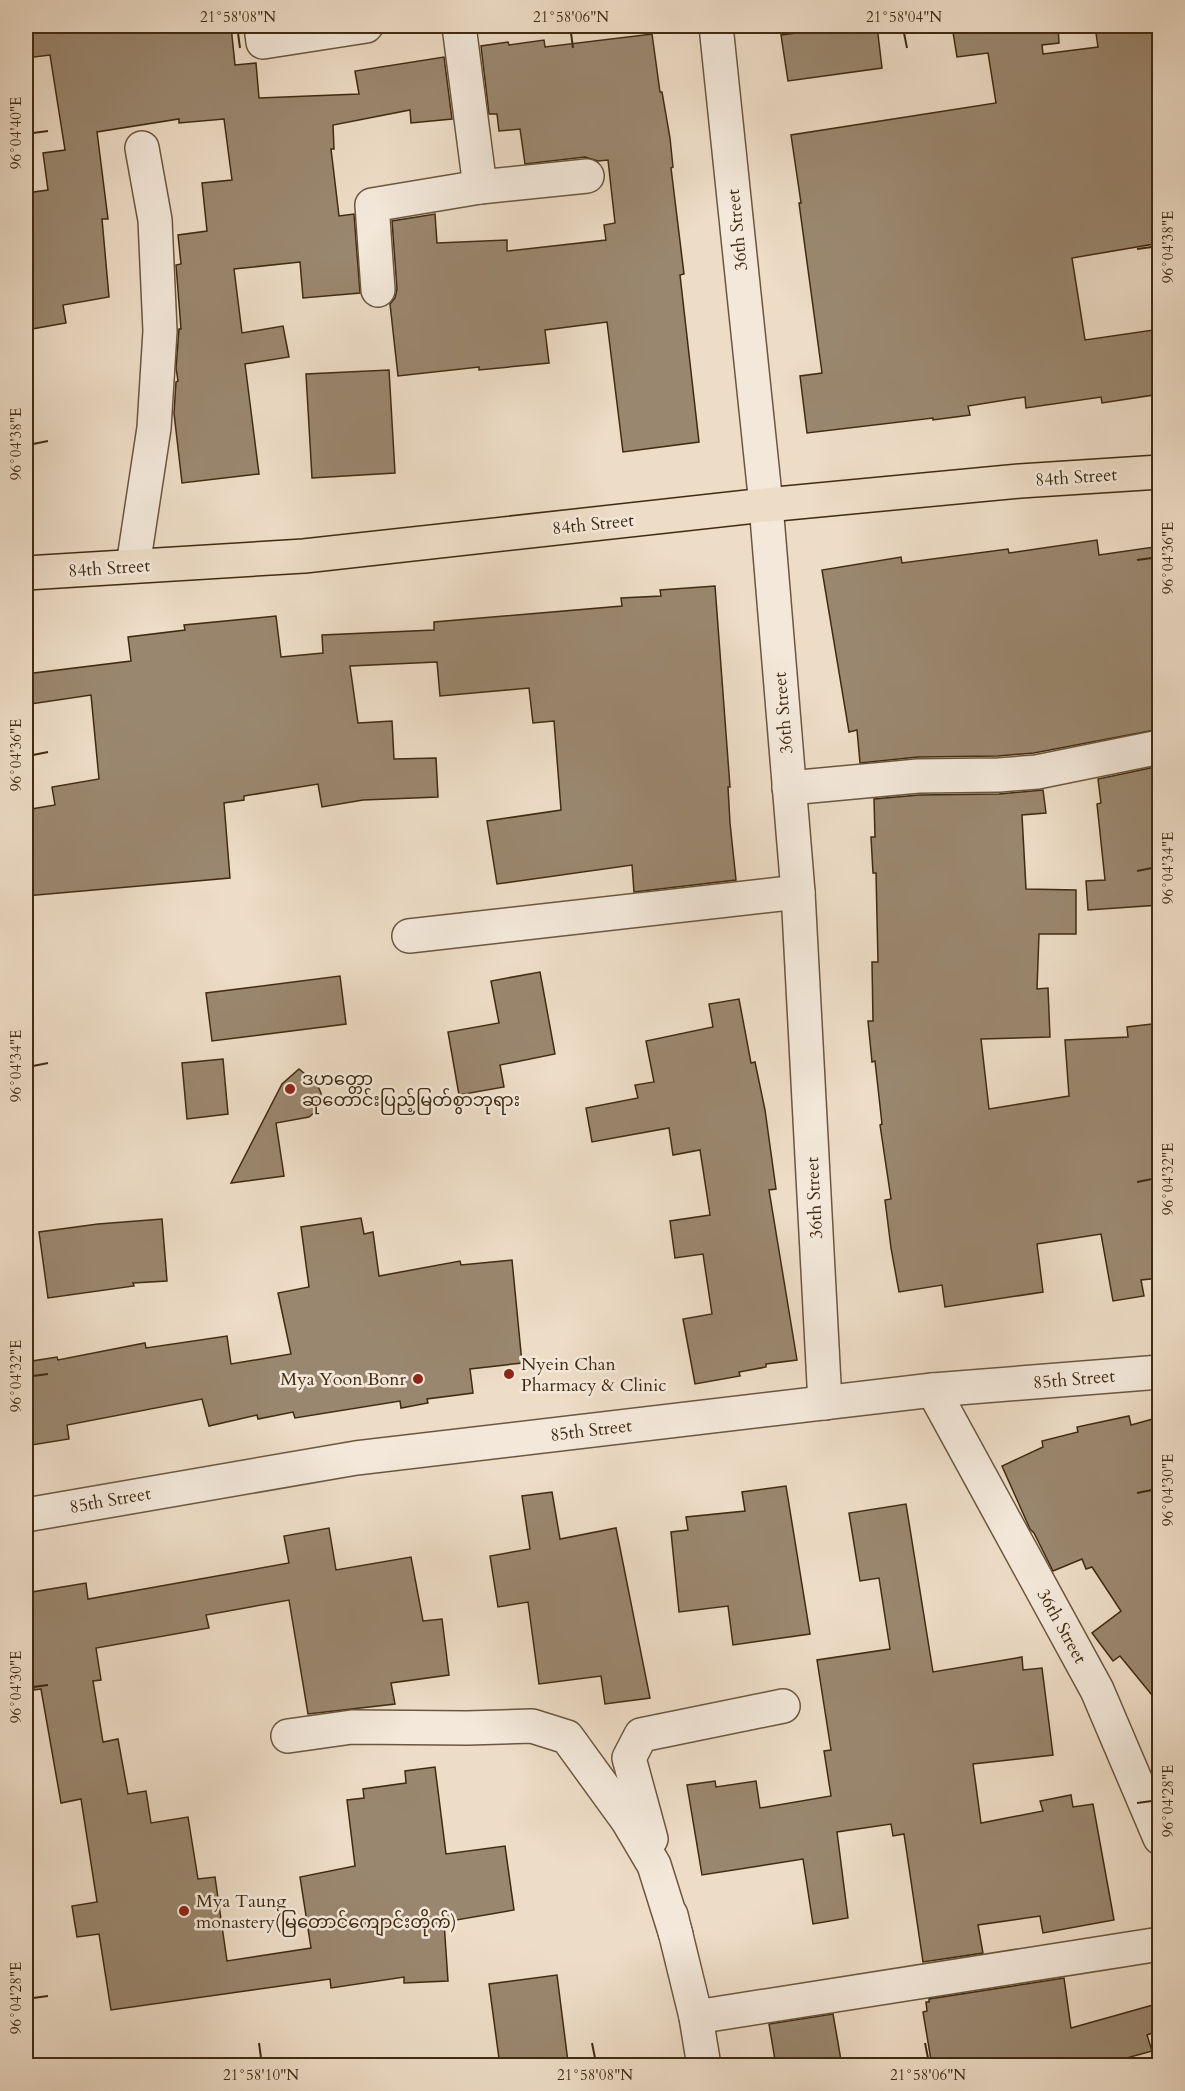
<svg xmlns="http://www.w3.org/2000/svg" width="1185" height="2091" viewBox="0 0 1185 2091" font-family="Cardo,'Noto Sans Myanmar',serif">
<rect width="100%" height="100%" fill="#eddcc6"/>
<filter id="stains"><feTurbulence type="fractalNoise" baseFrequency=".00333" numOctaves="4"/><feColorMatrix values="0 0 0 0 .2 0 0 0 0 .09 0 0 0 0 .02 0 0 0 .5 -.17"/></filter>
<radialGradient id="worn" r=".72"><stop offset=".6" stop-color="#630" stop-opacity="0"/><stop offset="1" stop-color="#630" stop-opacity=".3"/></radialGradient>
<g fill="#9a876f" stroke="#402b10" stroke-width="1.5">
<polygon points="26,26 231,26 235,65 256,63 259,98 359,94 355,71 444,57 452,119 411,123 410,110 333,125 334,149 331,149 339,216 354,214 360,293 303,298 300,262 234,269 242,333 283,326 289,357 245,364 259,474 182,483 174,413 176,382 178,381 176,368 179,329 181,329 176,265 181,264 178,235 207,231 202,183 232,180 224,119 179,123 179,119 97,132 108,219 102,219 109,297 63,305 66,323 26,330 26,193 48,190 43,153 65,150 50,55 26,58"/>
<polygon points="850,26 877,26 882,68 788,81 781,35"/>
<polygon points="952,26 1058,26 1059,43 1042,45 1043,54 1098,47 1095,26 1160,26 1160,243 1072,258 1085,340 1160,329 1160,394 1102,403 1101,397 1026,408 1025,397 968,406 970,415 933,420 933,418 807,433 800,376 822,373 799,203 801,203 791,135 996,103 988,53 957,57"/>
<polygon points="652,34 660,92 662,92 670,138 673,167 671,168 684,274 680,275 699,442 623,452 607,322 545,330 549,363 479,370 479,367 398,376 390,304 395,298 397,289 392,221 435,214 437,243 507,240 507,251 606,240 604,225 615,223 608,160 598,161 585,157 525,164 520,129 499,131 497,114 489,114 481,46 508,42 509,45 544,40 545,47"/>
<polygon points="389,370 395,473 312,478 306,374"/>
<polygon points="1097,540 1099,555 1154,547 1160,587 1160,729 1034,753 998,756 918,757 860,763 857,730 849,732 822,570 901,557 902,563 1008,549 1009,553"/>
<polygon points="715,586 730,787 728,787 730,823 736,880 634,892 632,865 497,884 487,821 561,810 554,721 533,723 529,688 440,696 437,662 350,666 358,723 392,721 394,759 436,758 438,797 363,800 322,807 318,784 244,796 244,800 224,803 230,878 26,896 26,810 55,805 52,787 99,779 91,695 31,704 26,674 131,661 128,637 185,630 184,625 276,616 281,657 323,653 322,635 434,630 434,622 622,606 621,598 661,596 660,590"/>
<polygon points="1160,766 1160,905 1088,910 1086,881 1105,880 1097,804 1101,803 1098,779"/>
<polygon points="1043,790 1046,813 1022,815 1026,889 1076,890 1076,934 1039,934 1037,989 1048,988 1050,1037 981,1039 989,1109 1069,1096 1065,1040 1128,1037 1127,1027 1160,1023 1160,1278 1141,1280 1144,1296 1113,1301 1101,1234 1037,1244 1043,1292 945,1307 942,1285 899,1292 891,1248 885,1200 891,1199 880,1125 882,1124 875,1061 872,1062 868,1021 873,1021 872,962 878,962 876,873 873,873 871,837 875,837 874,799 919,795 999,794"/>
<polygon points="540,972 555,1054 500,1065 504,1087 459,1095 448,1032 499,1023 491,981"/>
<polygon points="340,976 346,1024 212,1041 206,993"/>
<polygon points="739,999 751,1063 755,1062 765,1110 776,1189 769,1190 797,1360 766,1364 766,1367 739,1372 740,1376 695,1384 683,1319 712,1314 703,1254 675,1258 670,1221 710,1215 700,1150 673,1155 669,1128 592,1142 586,1108 638,1098 635,1085 654,1082 646,1041 713,1027 709,1004"/>
<polygon points="223,1059 228,1114 187,1119 182,1063"/>
<polygon points="299,1069 317,1084 321,1093 320,1102 316,1111 309,1117 276,1123 284,1176 231,1183 282,1084"/>
<polygon points="361,1218 364,1234 373,1232 379,1276 460,1261 461,1265 512,1260 522,1363 470,1369 473,1393 427,1399 428,1403 401,1408 400,1401 295,1418 293,1412 258,1419 257,1415 209,1426 202,1399 67,1425 69,1439 32,1445 26,1396 26,1362 57,1357 58,1360 145,1343 146,1348 227,1336 231,1364 291,1354 278,1293 309,1287 301,1227"/>
<polygon points="162,1219 167,1281 133,1283 134,1286 48,1298 39,1232 98,1224"/>
<polygon points="1129,1416 1131,1425 1160,1417 1160,1705 1120,1656 1113,1661 1092,1633 1121,1611 1092,1567 1086,1569 1082,1559 1053,1571 1034,1533 1030,1529 1002,1466 1043,1447 1042,1441 1078,1432 1077,1427"/>
<polygon points="786,1486 810,1634 733,1645 728,1606 679,1612 671,1532 688,1530 686,1517 745,1511 742,1492"/>
<polygon points="552,1492 560,1539 616,1528 650,1698 605,1704 601,1676 539,1684 528,1602 498,1607 490,1556 530,1549 522,1496"/>
<polygon points="906,1504 933,1672 1022,1657 1023,1670 1042,1668 1053,1755 973,1764 981,1823 1043,1811 1040,1801 1071,1795 1073,1807 1093,1804 1114,1920 1043,1933 1040,1916 978,1925 983,1953 923,1962 904,1834 893,1836 891,1824 837,1832 848,1918 813,1924 803,1859 702,1875 687,1785 715,1781 716,1787 756,1781 760,1808 831,1796 824,1751 831,1750 817,1660 890,1649 879,1578 860,1581 849,1513"/>
<polygon points="329,1528 336,1570 411,1557 423,1621 442,1619 449,1675 391,1683 395,1704 308,1714 289,1600 206,1615 209,1628 96,1648 101,1680 93,1681 103,1742 118,1739 128,1794 146,1791 151,1823 188,1817 198,1879 215,1877 227,1961 311,1948 300,1877 355,1866 347,1800 364,1798 363,1789 406,1783 405,1771 435,1767 446,1854 505,1846 514,1910 444,1922 448,1981 404,1983 404,1977 331,1988 330,1979 111,2010 99,1934 77,1937 72,1906 97,1902 81,1799 61,1803 41,1689 34,1690 26,1638 26,1593 86,1583 88,1599 289,1563 284,1536"/>
<polygon points="557,1975 568,2062 541,2066 500,2066 489,1984"/>
<polygon points="1064,1978 1071,2028 1160,2003 1160,2030 1147,2035 1152,2051 1098,2066 932,2066 923,2012 927,2011 926,2002 929,2002 929,1999"/>
<polygon points="833,2014 842,2066 776,2066 769,2024"/>
</g>
<g fill="none" stroke-linecap="round" stroke-linejoin="round">
<g stroke="#6b573e" stroke-width="36">
<g id="minor">
<polyline points="261,26 263,42 366,26"/>
<polyline points="459,26 480,187"/>
<polyline points="716,26 766,505 798,892 825,1403"/>
<polyline points="378,290 372,205 480,187 587,176"/>
<polyline points="133,566 154,428 160,331 155,220 142,148"/>
<polyline points="789,788 918,776 999,775 1037,772 1160,747"/>
<polyline points="409,936 798,892"/>
<polyline points="933,1390 1097,1690 1160,1838"/>
<polyline points="26,1515 356,1458 933,1390 1160,1372"/>
<polyline points="288,1736 352,1727 467,1728 532,1726 567,1737 628,1821 654,1865 676,1935"/>
<polyline points="651,1839 629,1758 641,1735 783,1706"/>
<polyline points="671,1915 696,2017 704,2066"/>
<polyline points="696,2017 1160,1944"/>
</g>
</g>
<g stroke="#402b10" stroke-width="36">
<polyline id="major" points="26,573 304,556 766,505 1020,481 1160,472"/>
</g>
<use href="#minor" stroke="#f3e8da" stroke-width="33"/>
<use href="#major" stroke="#eddcc6" stroke-width="33"/>
</g>
<path fill="none" stroke="#402b10" stroke-width="2" d="M238 33 240 48M571 33 573 48M904 33 907 48M33 133 48 131M1137 249 1152 247M33 444 48 441M1137 560 1152 558M33 755 48 752M1137 871 1152 868M33 1066 48 1063M1137 1182 1152 1179M33 1376 48 1374M1137 1493 1152 1490M33 1687 48 1685M1137 1803 1152 1801M33 1998 48 1996M259 2043 261 2058M592 2043 595 2058M925 2043 928 2058"/>
<g fill="#8f2418" stroke="#f3e8da" stroke-width="2">
<circle cx="290" cy="1089" r="6"/>
<circle cx="509" cy="1374" r="6"/>
<circle cx="418" cy="1379" r="6"/>
<circle cx="184" cy="1911" r="6"/>
</g>
<g text-anchor="middle" stroke-width="5" stroke-linejoin="round" paint-order="stroke">
<g font-size="18" fill="#402b10" stroke="#f3e8da">
<text transform="translate(737 230) rotate(-96)" y="6">36th Street</text>
<text transform="translate(1076 477) rotate(-4)" y="6">84th Street</text>
<text transform="translate(593 524) rotate(-6)" y="6">84th Street</text>
<text transform="translate(109 568) rotate(-4)" y="6">84th Street</text>
<text transform="translate(783 713) rotate(-95)" y="6">36th Street</text>
<text transform="translate(814 1198) rotate(-93)" y="6">36th Street</text>
<text transform="translate(1074 1379) rotate(-5)" y="6">85th Street</text>
<text transform="translate(591 1430) rotate(-7)" y="6">85th Street</text>
<text transform="translate(110 1500) rotate(-10)" y="6">85th Street</text>
<text transform="translate(1062 1626) rotate(61)" y="6">36th Street</text>
</g>
<g font-size="18" fill="#402b10" stroke="#f3e8da" text-anchor="start">
<text x="302" y="1085">ဒဟတ္တော<tspan x="302" dy="21">ဆုတောင်းပြည့်မြတ်စွာဘုရား</tspan></text>
<text x="521" y="1370">Nyein Chan<tspan x="521" dy="21">Pharmacy &amp; Clinic</tspan></text>
<text x="406" y="1385" text-anchor="end">Mya Yoon Bonr</text>
<text x="196" y="1907">Mya Taung<tspan x="196" dy="21">monastery(မြတောင်ကျောင်းတိုက်)</tspan></text>
</g>
</g>
<rect width="1185" height="2091" fill="none" stroke="#eddcc6" stroke-width="66"/>
<rect x="33" y="33" width="1119" height="2025" fill="none" stroke="#402b10" stroke-width="2"/>
<g font-size="15" text-anchor="middle" fill="#402b10">
<text x="238" y="22">21°58'08"N</text>
<text x="571" y="22">21°58'06"N</text>
<text x="904" y="22">21°58'04"N</text>
<text transform="translate(16 133) rotate(-90)" y="5">96°04'40"E</text>
<text transform="translate(1168 247) rotate(-90)" y="5">96°04'38"E</text>
<text transform="translate(16 444) rotate(-90)" y="5">96°04'38"E</text>
<text transform="translate(1168 558) rotate(-90)" y="5">96°04'36"E</text>
<text transform="translate(16 755) rotate(-90)" y="5">96°04'36"E</text>
<text transform="translate(1168 868) rotate(-90)" y="5">96°04'34"E</text>
<text transform="translate(16 1066) rotate(-90)" y="5">96°04'34"E</text>
<text transform="translate(1168 1179) rotate(-90)" y="5">96°04'32"E</text>
<text transform="translate(16 1376) rotate(-90)" y="5">96°04'32"E</text>
<text transform="translate(1168 1490) rotate(-90)" y="5">96°04'30"E</text>
<text transform="translate(16 1687) rotate(-90)" y="5">96°04'30"E</text>
<text transform="translate(1168 1801) rotate(-90)" y="5">96°04'28"E</text>
<text transform="translate(16 1998) rotate(-90)" y="5">96°04'28"E</text>
<text x="261" y="2080">21°58'10"N</text>
<text x="595" y="2080">21°58'08"N</text>
<text x="928" y="2080">21°58'06"N</text>
</g>
<rect width="100%" height="100%" filter="url(#stains)"/>
<rect width="100%" height="100%" fill="url(#worn)"/>
</svg>
